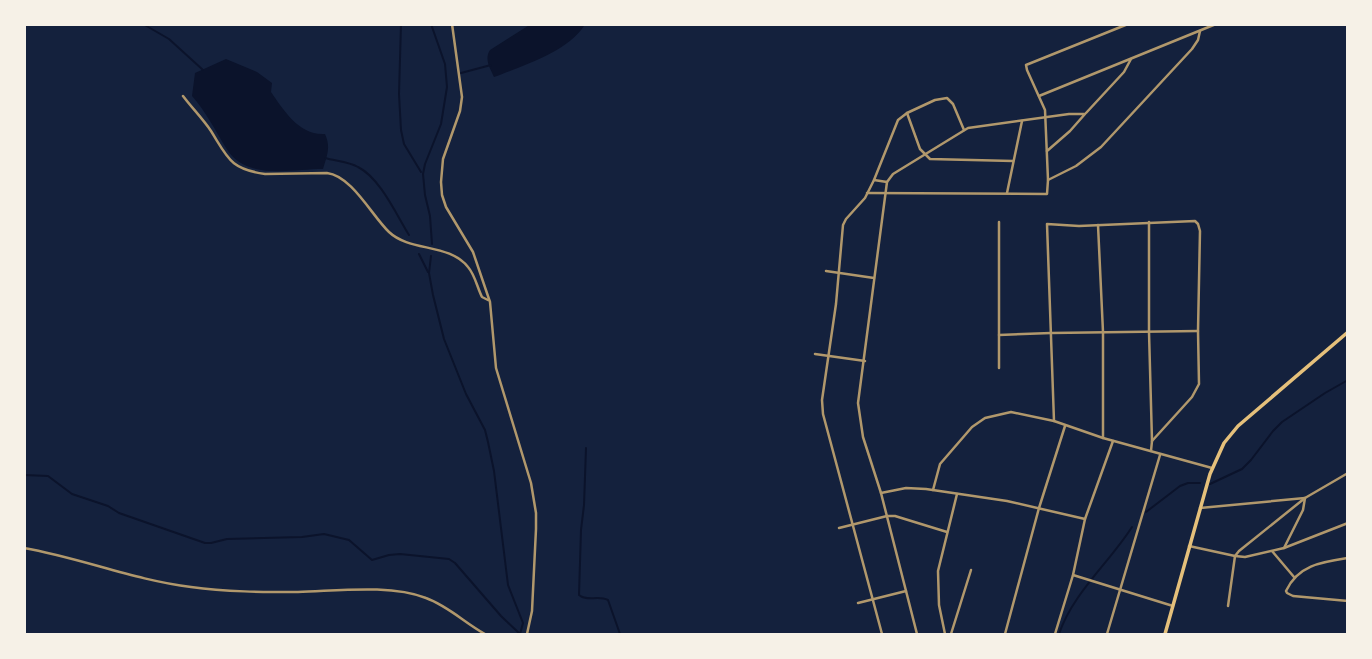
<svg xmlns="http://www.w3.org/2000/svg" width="1372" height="659" viewBox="0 0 1372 659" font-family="Karla,sans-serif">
<rect width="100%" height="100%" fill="#14213d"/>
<g fill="#0b132b">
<path d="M531 24H584V26C567 52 522 66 494 77 490 68 484 59 490 50Z"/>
<path d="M226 59 257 72 272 83 271 92C284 111 300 136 325 134 331 147 327 156 323 169 291 169 246 181 226 148 215 130 206 112 192 96L195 73Z"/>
</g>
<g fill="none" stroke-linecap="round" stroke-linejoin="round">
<g stroke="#0b132b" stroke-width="2">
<polyline points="143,24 169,39 203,70"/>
<polyline points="401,24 399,94 401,130 404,144 421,172"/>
<polyline points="431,24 445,64 447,87 441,124 425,164 423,174 425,195 430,216 432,244"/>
<polyline points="461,73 491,65"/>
<path d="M325 158C336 161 349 162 358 167 380 178 396 214 409 235"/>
<polyline points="419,254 428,272"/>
<path d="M586 448 584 505 581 530 579 595C587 602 598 595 608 600L620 634"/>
<polyline points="24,475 48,476 72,494 108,506 119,513 205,543 211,543 227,539 302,537 324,534 349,540 372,560 389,555 400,554 449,559 455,563 501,616 520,634 523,623 508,585 494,471 488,442 485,430 466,394 444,339 433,295 429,273 431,256"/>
<polyline points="1210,484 1242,469 1251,460 1273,431 1282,422 1325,393 1348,380"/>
<polyline points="1146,512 1180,486 1188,483 1200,483"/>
<path d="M1059 634C1073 593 1109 563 1132 527"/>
</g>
<g stroke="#b1986c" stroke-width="2.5">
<polyline points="452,24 462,97 460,111 443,159 441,182 442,195 446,207 473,252 490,302 496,368 531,483 536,513 536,529 532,611 527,634"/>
<path d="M183 96C192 108 203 119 211 131 228 158 230 169 265 174L327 173C352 176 372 216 389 232 410 252 449 243 468 267 475 275 477 287 482 297L488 300"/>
<polyline points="1039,96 1216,24"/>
<polyline points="907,113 920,149 930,159 1013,161"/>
<polyline points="1086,113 1124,72 1131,59"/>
<polyline points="874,180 887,182"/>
<polyline points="1048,180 1045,110 1027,70 1026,65 1128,24"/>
<polyline points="867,193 1047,194 1048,180 1076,166 1101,147 1192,49 1198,40 1200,31"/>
<polyline points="1007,193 1022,121"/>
<polyline points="999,222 999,368"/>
<polyline points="1149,222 1149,332 1152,441 1151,451"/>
<polyline points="1098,225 1103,332 1103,438"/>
<polyline points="826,271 874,278"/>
<polyline points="999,335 1051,333 1198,331"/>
<polyline points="815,354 865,361"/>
<polyline points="1054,421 1047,224 1079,226 1195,221 1198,224 1200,231 1198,331 1199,384 1192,397 1152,441"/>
<polyline points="933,490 940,464 972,427 985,418 1011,412 1054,421 1103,438 1212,468"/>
<polyline points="881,493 906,488 926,489 1007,501 1085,519"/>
<polyline points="1200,508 1305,498"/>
<polyline points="839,528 887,516 895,516 947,532"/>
<polyline points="1189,546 1235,556 1245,557 1284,548 1303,510 1305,498"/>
<polyline points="1284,548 1348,523"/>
<polyline points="1272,551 1294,577"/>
<path d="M1348 558C1322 562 1298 565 1286 591L1287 593 1293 596 1348 601"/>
<polyline points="1073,575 1173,606"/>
<polyline points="858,603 906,591"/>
<polyline points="1228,606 1235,556 1239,551 1305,498 1348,473"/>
<polyline points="882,634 823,414 822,400 836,304 843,225 846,219 865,198 874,180 898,120 907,113 935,100 947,98 953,104 964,130"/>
<polyline points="917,634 881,493 863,437 858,403 887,182 893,174 968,128 1069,114 1085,114 1070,131 1047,151"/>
<polyline points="945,634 939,605 938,571 957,494"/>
<polyline points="951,634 971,570"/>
<polyline points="1005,634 1039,508 1065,426"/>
<polyline points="1055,634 1073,575 1085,519 1113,441"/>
<polyline points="1107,634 1160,455"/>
</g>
<path stroke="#b1986c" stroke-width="2.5" d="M24 548C81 558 134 580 191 587 226 592 263 592 298 592 337 591 390 584 426 598 448 606 465 623 485 634"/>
<polyline stroke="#e5c07b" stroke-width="3.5" points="1165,634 1210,474 1224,443 1238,426 1348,332"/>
</g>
<rect width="1372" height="659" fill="none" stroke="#f6f1e7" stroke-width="52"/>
</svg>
